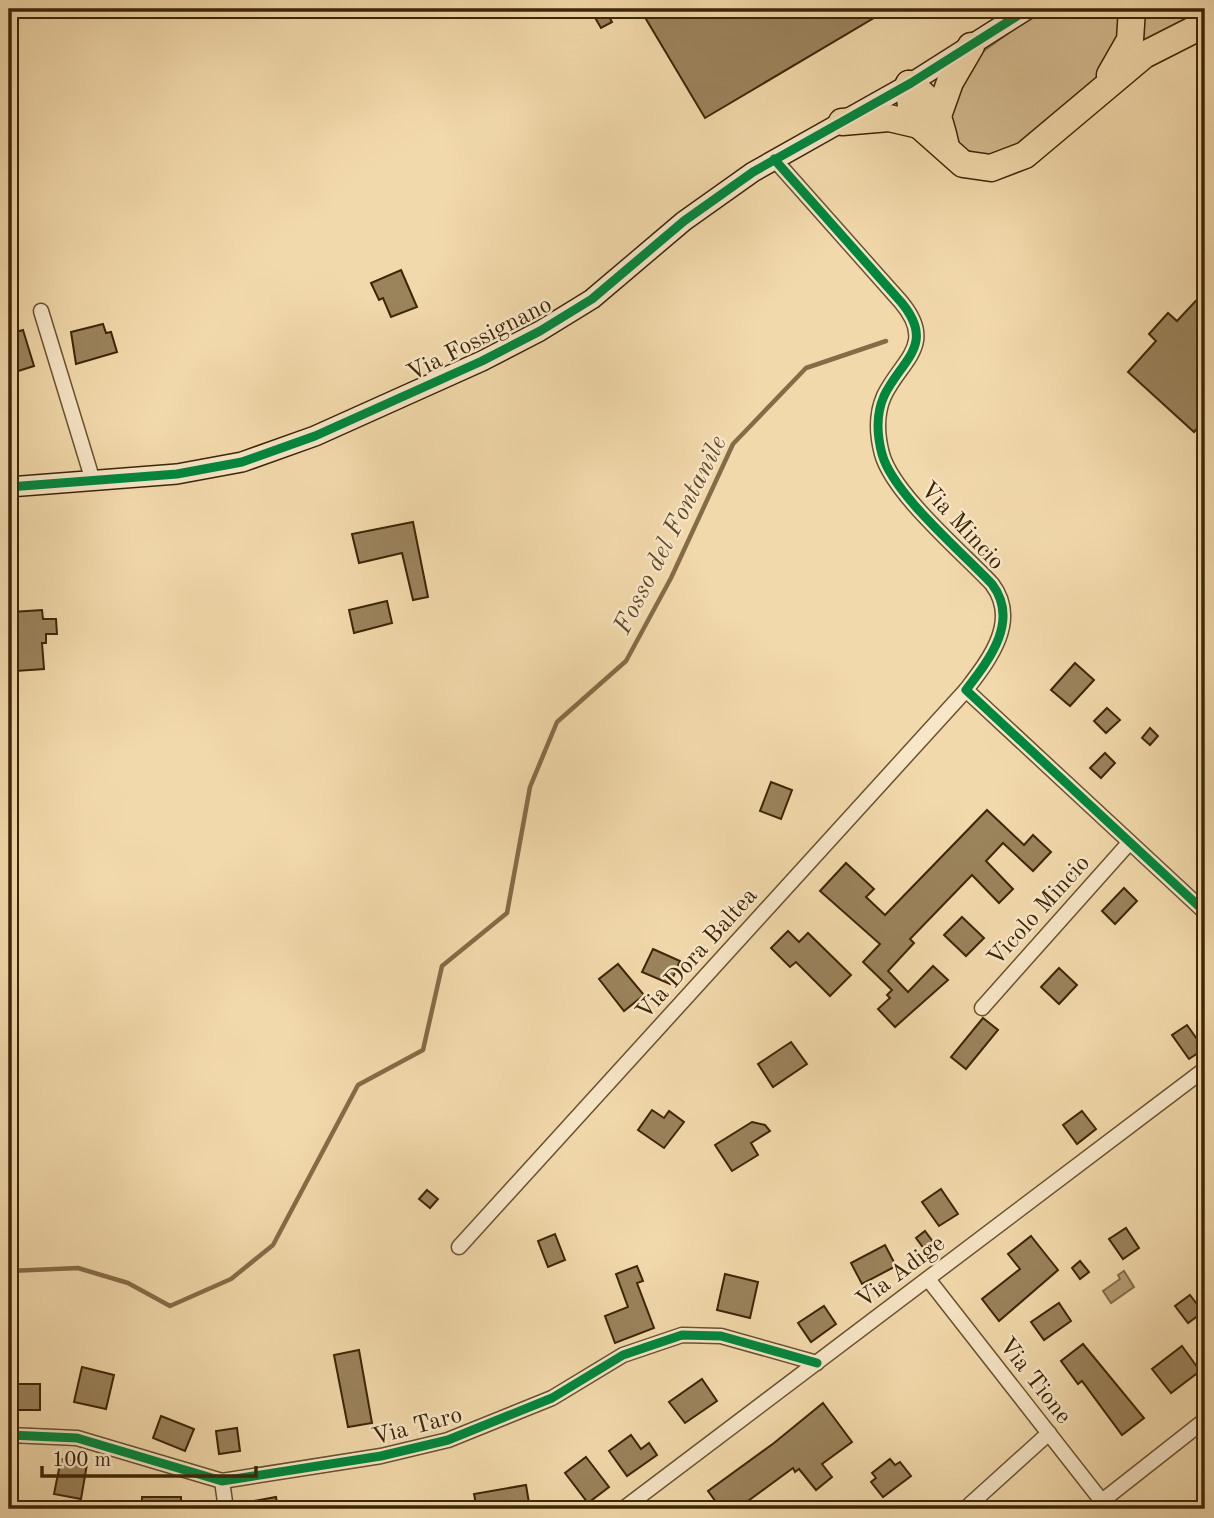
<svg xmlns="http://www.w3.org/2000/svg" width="1214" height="1518" viewBox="0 0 1214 1518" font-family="'Old Standard TT',serif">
<rect width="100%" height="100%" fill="#f2d9ab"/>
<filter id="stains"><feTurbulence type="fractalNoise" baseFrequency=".00286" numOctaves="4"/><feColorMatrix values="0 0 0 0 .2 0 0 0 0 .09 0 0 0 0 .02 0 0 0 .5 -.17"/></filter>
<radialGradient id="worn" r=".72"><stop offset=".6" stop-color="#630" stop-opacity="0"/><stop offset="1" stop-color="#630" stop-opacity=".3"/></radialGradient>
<g fill="#d3ba8f" stroke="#88704a" stroke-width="2">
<polygon points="1042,9 1126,9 1115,62 1035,137 997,156 979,155 963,149 946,127 971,60"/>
<polygon points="1140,9 1205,9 1205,13 1135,49"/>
</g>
<polygon fill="#b49c73" stroke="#846c47" stroke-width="2" points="1124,1271 1134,1287 1111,1303 1103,1291 1120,1279 1118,1275"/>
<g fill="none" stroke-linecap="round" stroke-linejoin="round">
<polyline stroke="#846c47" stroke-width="4.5" points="9,1271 78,1268 128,1283 170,1306 231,1279 273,1245 358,1085 423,1050 442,966 507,913 530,787 557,722 626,661 671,578 733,444 806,368 886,341"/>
</g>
<g fill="#9b835c" stroke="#3d2506" stroke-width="2">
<polygon points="590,9 605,9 612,22 601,28"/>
<polygon points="640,9 889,9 705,118"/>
<polygon points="401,270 417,307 391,317 383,298 379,300 371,283"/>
<polygon points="1205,291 1205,420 1194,432 1128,372 1156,341 1149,334 1168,313 1177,321"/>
<polygon points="103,324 106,333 111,332 117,352 76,364 71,332"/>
<polygon points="23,330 34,366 9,374 9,334"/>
<polygon points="413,522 428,597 413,600 402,553 359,563 352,534"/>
<polygon points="387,601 392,623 354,633 349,610"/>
<polygon points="42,610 43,619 56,619 57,634 46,634 46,643 42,643 44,669 16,671 12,612"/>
<polygon points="1075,663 1094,680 1070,706 1051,690"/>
<polygon points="1107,708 1120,720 1106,733 1094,721"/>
<polygon points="1150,728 1158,736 1150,745 1142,738"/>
<polygon points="1105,753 1115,763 1101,778 1090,768"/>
<polygon points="771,782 792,790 781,819 760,811"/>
<polygon points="987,810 1024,845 1033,835 1051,852 1033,871 1003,843 986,861 1013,889 999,903 972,875 910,939 914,943 888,971 908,992 933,966 948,980 895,1027 878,1009 890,998 887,995 892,990 863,962 880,944 820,891 846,863 874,889 866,897 885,915"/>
<polygon points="1124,888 1137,901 1115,924 1102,911"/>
<polygon points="962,917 984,938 966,956 944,935"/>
<polygon points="788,931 799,942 808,933 851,975 830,996 796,962 790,967 771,948"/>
<polygon points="653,949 680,961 670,984 642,972"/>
<polygon points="618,964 644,995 624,1011 599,979"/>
<polygon points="1059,968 1077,985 1059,1004 1041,987"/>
<polygon points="983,1018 998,1030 966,1069 951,1057"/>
<polygon points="1187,1025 1204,1049 1189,1059 1172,1035"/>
<polygon points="791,1042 807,1064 773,1087 758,1064"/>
<polygon points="652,1110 664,1118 669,1111 684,1122 664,1148 638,1130"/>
<polygon points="1082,1111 1096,1129 1077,1144 1063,1125"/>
<polygon points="752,1122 765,1125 770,1131 751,1143 758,1155 732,1171 715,1145"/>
<polygon points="941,1189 958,1214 939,1226 922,1202"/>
<polygon points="427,1190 438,1199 430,1208 419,1199"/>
<polygon points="1126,1228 1139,1248 1123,1259 1109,1239"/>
<polygon points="925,1231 934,1243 925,1250 916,1238"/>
<polygon points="555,1234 565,1260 548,1267 538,1241"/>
<polygon points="1031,1236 1058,1270 999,1321 982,1299 1020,1269 1008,1254"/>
<polygon points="885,1245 896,1266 862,1284 851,1263"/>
<polygon points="1080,1261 1089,1272 1080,1279 1072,1268"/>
<polygon points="637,1266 643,1281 637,1283 654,1328 615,1343 605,1316 628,1307 616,1274"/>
<polygon points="725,1274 758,1282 750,1318 717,1310"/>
<polygon points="1190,1295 1203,1312 1188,1323 1175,1306"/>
<polygon points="1059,1303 1071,1321 1044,1340 1031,1322"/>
<polygon points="824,1306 836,1324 811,1342 798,1323"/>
<polygon points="1083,1344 1144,1418 1122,1435 1082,1381 1078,1384 1061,1361"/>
<polygon points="1182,1346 1200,1371 1171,1393 1152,1369"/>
<polygon points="359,1350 372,1423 348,1427 334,1355"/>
<polygon points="82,1367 114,1375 106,1409 74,1402"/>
<polygon points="702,1379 717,1401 685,1423 669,1402"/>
<polygon points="14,1384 40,1384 40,1410 15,1410"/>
<polygon points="823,1403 852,1442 822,1464 832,1477 816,1490 799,1469 795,1472 793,1468 737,1509 721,1509 708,1491 774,1443"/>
<polygon points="161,1416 194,1429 185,1451 153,1438"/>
<polygon points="237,1428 240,1451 219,1454 216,1431"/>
<polygon points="631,1435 641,1449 649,1443 657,1455 627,1476 609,1451"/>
<polygon points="586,1457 609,1487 588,1503 565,1473"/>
<polygon points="61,1459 87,1464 81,1499 54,1494"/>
<polygon points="890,1459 895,1465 900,1462 911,1476 883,1497 871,1482 876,1478 872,1473"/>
<polygon points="526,1485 530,1509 477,1509 474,1494"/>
<rect x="142" y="1497" width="39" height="12"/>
<polygon points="276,1497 278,1509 244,1509 243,1503"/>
</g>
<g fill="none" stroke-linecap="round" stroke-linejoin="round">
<g stroke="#6a522f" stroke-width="17">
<g id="street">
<path d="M774 159 901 302C937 345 901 360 884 396 876 414 877 435 882 454 893 494 962 552 992 584 1020 621 989 660 966 690L1205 912"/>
<polyline points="41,311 93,481"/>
<polyline points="982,1008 1129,843"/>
<polyline points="459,1247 966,690"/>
<polyline points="928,1279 1108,1509"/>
<polyline points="9,1435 77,1438 222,1481 381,1456 448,1440 552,1398 623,1355 682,1335 721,1336 817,1363"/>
<polyline points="222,1481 226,1509"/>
<polyline points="1102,1501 1205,1420"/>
<polyline points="623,1509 1205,1069"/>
<polyline points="965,1509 1049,1433"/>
</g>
</g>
<g stroke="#3d2506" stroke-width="22">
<polyline id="secondary" points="9,487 177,474 242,462 315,436 482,361 540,331 592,299 684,221 753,172 911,83 1028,9"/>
</g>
<g stroke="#3d2506" stroke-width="29">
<g id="highway">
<polyline points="1110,75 1130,40 1132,9"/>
<polyline points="909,84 911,107 919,125 963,164 991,168 1025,155 1144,55 1205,24"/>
<path d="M909 84C935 100 940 118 946 147"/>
<polyline points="939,113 950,82 971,46"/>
<polyline points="842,122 889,118 919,125"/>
</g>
</g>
<use href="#street" stroke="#f7e6c8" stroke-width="14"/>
<use href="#secondary" stroke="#f7e6c8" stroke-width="19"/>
<use href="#highway" stroke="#f2d9ab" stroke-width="26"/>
<g stroke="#f7e6c8" stroke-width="13">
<g id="cycleway">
<path d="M774 159 901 302C937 345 901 360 884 396 876 414 877 435 882 454 893 494 962 552 992 584 1020 621 989 660 966 690L1205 912"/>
<polyline points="9,487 177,474 242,462 315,436 482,361 540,331 592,299 684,221 753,172 911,83 1028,9"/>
<polyline points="9,1435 77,1438 222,1481 381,1456 448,1440 552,1398 623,1355 682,1335 721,1336 817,1363"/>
</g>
</g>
<use href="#cycleway" stroke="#00873e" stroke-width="9"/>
</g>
<g text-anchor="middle" stroke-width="5" stroke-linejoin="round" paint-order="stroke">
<g font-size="24" fill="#3d2506" stroke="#f7e6c8">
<text transform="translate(479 338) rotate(-27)" y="8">Via Fossignano</text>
<text transform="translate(963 525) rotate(47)" y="8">Via Mincio</text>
<text transform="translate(1038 910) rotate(-48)" y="8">Vicolo Mincio</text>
<text transform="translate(696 953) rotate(-48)" y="8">Via Dora Baltea</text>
<text transform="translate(900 1271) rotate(-37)" y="8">Via Adige</text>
<text transform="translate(1036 1380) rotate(52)" y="8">Via Tione</text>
<text transform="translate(417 1425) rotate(-15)" y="8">Via Taro</text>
</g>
<g font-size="26" font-style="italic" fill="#614927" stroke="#f7e6c8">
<text transform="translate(669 534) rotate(-63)" y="9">Fosso del Fontanile</text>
</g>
</g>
<rect width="1214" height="1518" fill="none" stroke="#f2d9ab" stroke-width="35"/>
<rect x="10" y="10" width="1193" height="1497" fill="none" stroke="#3d2506" stroke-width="3.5"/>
<rect x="18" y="18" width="1179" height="1483" fill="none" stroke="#3d2506" stroke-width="2"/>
<path d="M42 1466v10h214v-10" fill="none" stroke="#3d2506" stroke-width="3.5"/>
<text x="52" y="1466" font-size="21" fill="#3d2506" stroke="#f7e6c8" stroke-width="5" paint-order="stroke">100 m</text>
<rect width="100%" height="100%" filter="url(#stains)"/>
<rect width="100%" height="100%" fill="url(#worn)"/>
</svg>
